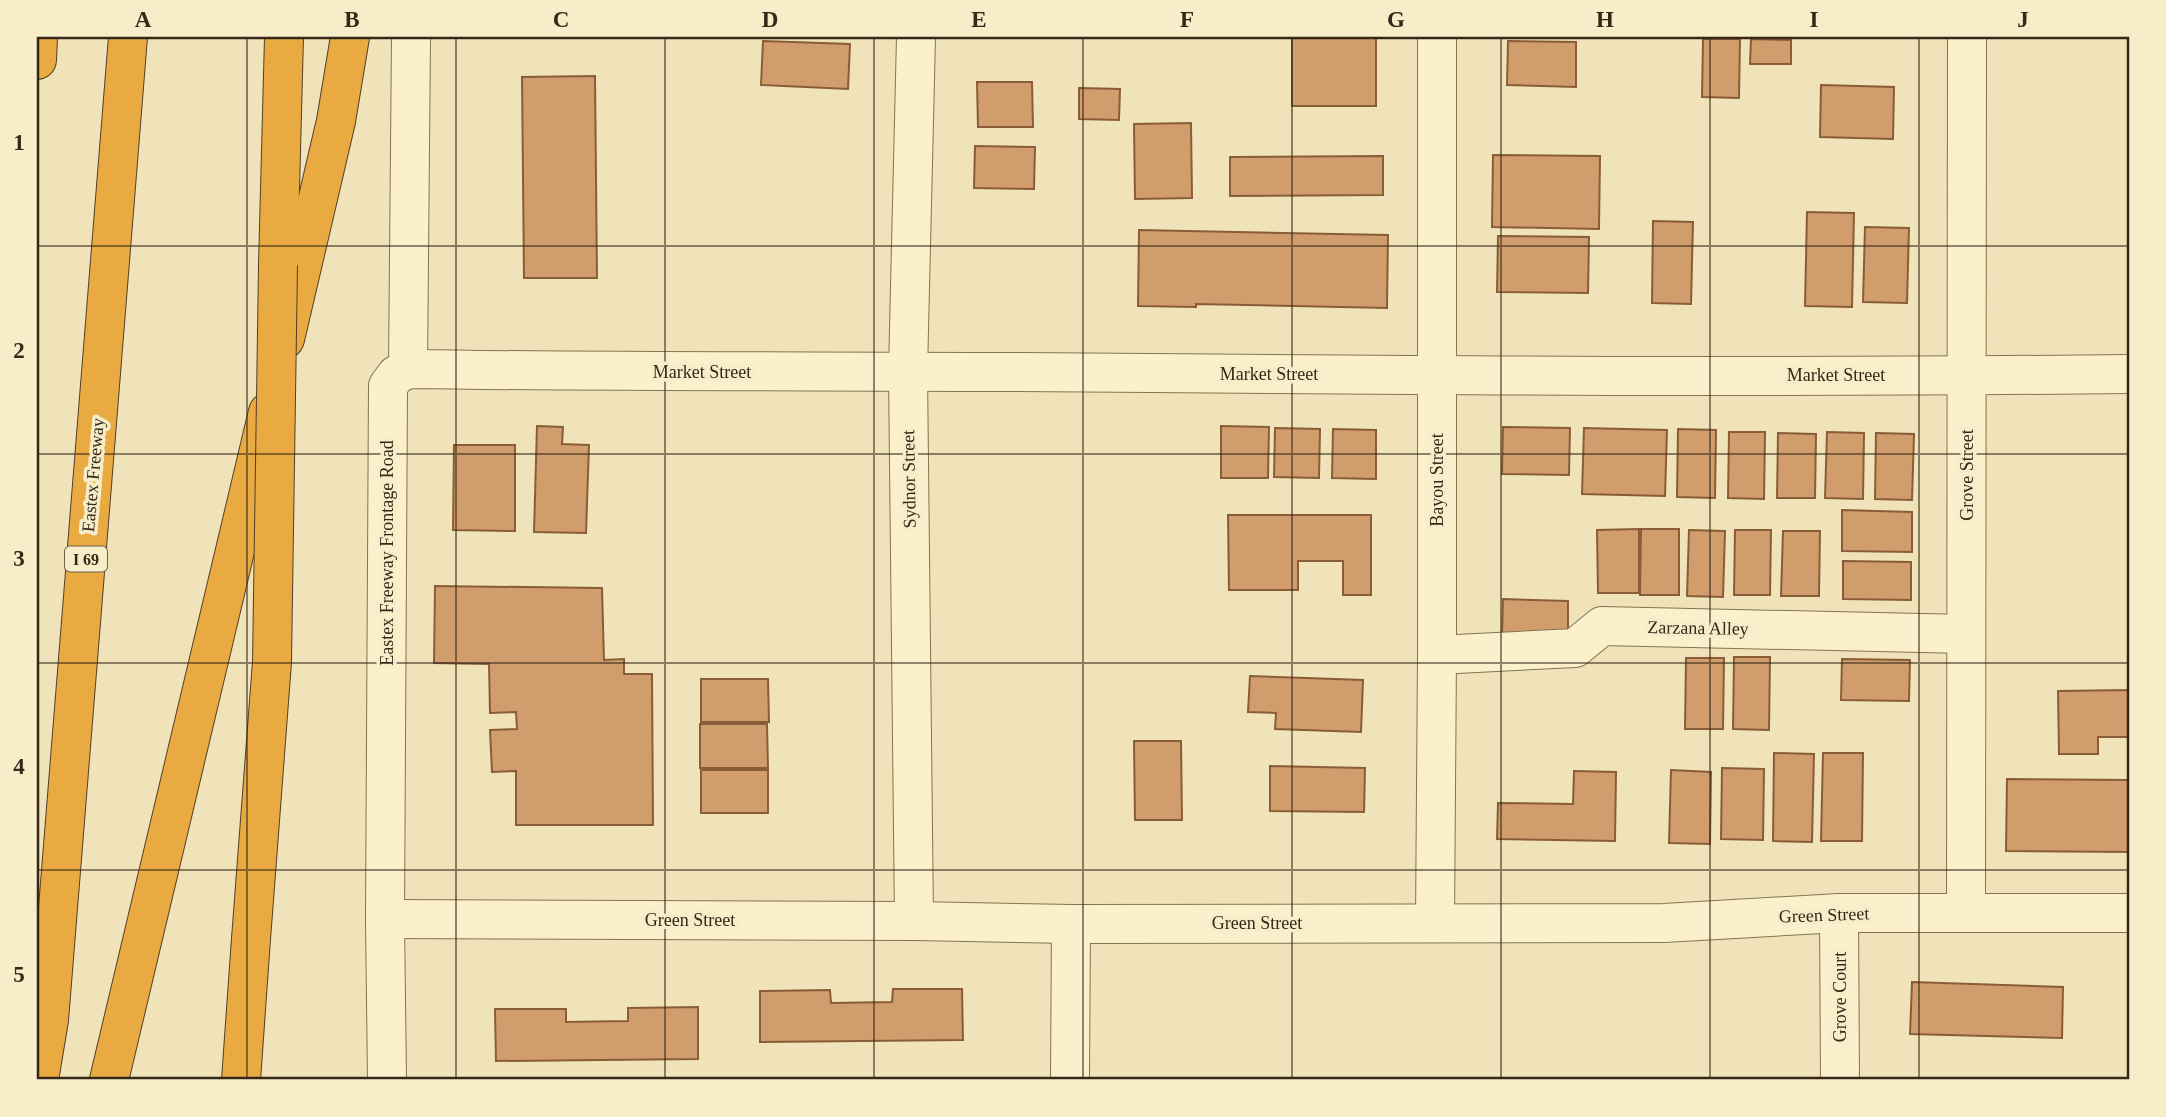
<svg xmlns="http://www.w3.org/2000/svg" width="2166" height="1117" viewBox="0 0 2166 1117" font-family="'Times New Roman',serif">
<rect width="100%" height="100%" fill="#f0e3b9"/>
<g fill="#d19d6c" stroke="#885d37" stroke-width="2">
<rect x="1292" y="37" width="84" height="69"/>
<polygon points="1703,39 1740,39 1739,98 1702,97"/>
<polygon points="1751,39 1791,40 1791,64 1750,64"/>
<polygon points="763,41 850,44 848,89 761,85"/>
<polygon points="1508,41 1576,42 1576,87 1507,85"/>
<polygon points="595,76 597,278 524,278 522,77"/>
<polygon points="977,82 1032,82 1033,127 978,127"/>
<polygon points="1821,85 1894,87 1893,139 1820,137"/>
<polygon points="1079,88 1120,89 1119,120 1079,119"/>
<polygon points="1191,123 1192,198 1135,199 1134,124"/>
<polygon points="975,146 1035,147 1034,189 974,188"/>
<polygon points="1493,155 1600,156 1599,229 1492,227"/>
<polygon points="1383,156 1383,195 1230,196 1230,157"/>
<polygon points="1807,212 1854,213 1852,307 1805,306"/>
<polygon points="1653,221 1693,222 1691,304 1652,303"/>
<polygon points="1865,227 1909,228 1907,303 1863,302"/>
<polygon points="1139,230 1388,235 1387,308 1196,304 1196,307 1138,306"/>
<polygon points="1498,236 1589,237 1588,293 1497,292"/>
<polygon points="537,426 563,427 562,444 589,445 586,533 534,532"/>
<polygon points="1221,426 1269,427 1268,478 1221,478"/>
<polygon points="1503,427 1570,428 1569,475 1502,474"/>
<polygon points="1275,428 1320,429 1319,478 1274,477"/>
<polygon points="1584,428 1667,430 1665,496 1582,494"/>
<polygon points="1333,429 1376,430 1376,479 1332,478"/>
<polygon points="1678,429 1716,430 1715,498 1677,497"/>
<polygon points="1729,432 1765,432 1764,499 1728,498"/>
<polygon points="1827,432 1864,433 1863,499 1825,498"/>
<polygon points="1778,433 1816,434 1815,498 1777,498"/>
<polygon points="1876,433 1914,434 1912,500 1875,499"/>
<polygon points="454,445 515,445 515,531 453,530"/>
<polygon points="1842,510 1912,512 1912,552 1842,551"/>
<polygon points="1228,515 1371,515 1371,595 1343,595 1343,561 1298,561 1298,590 1229,590"/>
<polygon points="1639,529 1639,593 1598,593 1597,530"/>
<polygon points="1641,529 1679,529 1679,595 1640,595"/>
<polygon points="1689,530 1725,531 1723,597 1687,596"/>
<polygon points="1735,530 1771,530 1770,595 1734,595"/>
<polygon points="1783,531 1820,531 1819,596 1781,596"/>
<polygon points="1843,561 1911,562 1911,600 1843,599"/>
<polygon points="435,586 602,588 604,660 624,659 624,674 652,674 653,825 516,825 516,771 492,772 490,730 517,729 516,712 490,713 489,664 434,663"/>
<polygon points="1503,599 1568,601 1568,640 1502,638"/>
<polygon points="1734,657 1770,657 1769,730 1733,729"/>
<polygon points="1686,658 1724,658 1723,729 1685,729"/>
<polygon points="1842,659 1910,660 1909,701 1841,700"/>
<polygon points="1250,676 1363,680 1361,732 1275,729 1276,713 1248,712"/>
<polygon points="701,679 768,679 769,722 701,722"/>
<polygon points="2129,690 2129,737 2098,737 2098,754 2059,754 2058,691"/>
<polygon points="700,724 767,724 768,768 700,768"/>
<polygon points="1134,741 1181,741 1182,820 1135,820"/>
<polygon points="1774,753 1814,754 1812,842 1773,841"/>
<polygon points="1823,753 1863,753 1862,841 1821,841"/>
<polygon points="1270,766 1365,768 1364,812 1270,811"/>
<polygon points="1722,768 1764,769 1763,840 1721,839"/>
<rect x="701" y="770" width="67" height="43"/>
<polygon points="1671,770 1711,772 1710,844 1669,843"/>
<polygon points="1574,771 1616,772 1615,841 1497,839 1498,803 1573,804"/>
<polygon points="2007,779 2129,780 2129,852 2006,851"/>
<polygon points="1912,982 2063,987 2062,1038 1910,1034"/>
<polygon points="893,989 962,989 963,1040 760,1042 760,991 830,990 831,1003 892,1002"/>
<polygon points="698,1007 698,1059 496,1061 495,1009 566,1009 566,1022 628,1021 628,1008"/>
</g>
<g fill="none" stroke-linecap="round" stroke-linejoin="round">
<g stroke="#877253" stroke-width="40">
<g id="minor">
<polyline points="408,369 411,37"/>
<polyline points="1437,655 1575,648 1602,626 1966,634"/>
<polyline points="1839,913 1840,1080"/>
<polyline points="1966,913 1967,37"/>
<polyline points="385,919 914,921 1071,924 1664,923 1839,913 2129,913"/>
<polyline points="914,921 908,371 916,37"/>
<polyline points="1435,923 1437,655 1437,37"/>
<path d="M387 1080 385 919 388 386 396 375 408 369C610 372 812 371 1014 372 1386 375 1757 378 2129 374"/>
<polyline points="1070,1080 1071,924"/>
</g>
</g>
<g stroke="#543f28" stroke-width="40">
<g id="highway">
<polyline points="37,60 38,37"/>
<polyline points="278,265 284,37"/>
<polyline points="285,339 336,121 350,37"/>
<polyline points="39,1080 49,1020 128,37"/>
<polyline points="109,1080 268,412"/>
<polyline points="241,1080 251,939"/>
</g>
</g>
<use href="#minor" stroke="#fbf0cc" stroke-width="38"/>
<use href="#highway" stroke="#e8aa41" stroke-width="38"/>
<g stroke="#543f28" stroke-width="40" stroke-linecap="butt">
<polyline id="highway-bridge" points="251,939 272,662 278,265"/>
</g>
<use href="#highway-bridge" stroke="#e8aa41" stroke-width="38"/>
</g>
<path fill="none" stroke="#352819" stroke-width="2" stroke-opacity="0.55" d="M247 37V1080M456 37V1080M665 37V1080M874 37V1080M1083 37V1080M1292 37V1080M1501 37V1080M1710 37V1080M1919 37V1080M37 246H2129M37 454H2129M37 663H2129M37 870H2129"/>
<g text-anchor="middle" stroke-width="7" stroke-linejoin="round" paint-order="stroke">
<rect fill="#f7edc9" stroke="#6f634e" stroke-width="2" x="65" y="546.5" width="42" height="25" rx="5"/>
<g font-size="16" font-weight="bold" fill="#352819">
<text x="86" y="565">I 69</text>
</g>
<g font-size="18" fill="#352819" stroke="#f7edc9">
<text x="702" y="378">Market Street</text>
<text x="1269" y="380">Market Street</text>
<text x="1836" y="381">Market Street</text>
<text transform="translate(93 475) rotate(-85)" y="6">Eastex Freeway</text>
<text transform="translate(1967 475) rotate(-90)" y="6">Grove Street</text>
<text transform="translate(909 479) rotate(-91)" y="6">Sydnor Street</text>
<text transform="translate(1437 480) rotate(-90)" y="6">Bayou Street</text>
<text transform="translate(387 553) rotate(-90)" y="6">Eastex Freeway Frontage Road</text>
<text transform="translate(1698 628) rotate(1)" y="6">Zarzana Alley</text>
<text transform="translate(1824 915) rotate(-2)" y="6">Green Street</text>
<text x="690" y="926">Green Street</text>
<text x="1257" y="929">Green Street</text>
<text transform="translate(1840 997) rotate(-90)" y="6">Grove Court</text>
</g>
</g>
<rect width="2166" height="1117" fill="none" stroke="#f7edc9" stroke-width="77"/>
<rect x="38" y="38" width="2090" height="1040" fill="none" stroke="#352819" stroke-width="2.5"/>
<g font-size="23" text-anchor="middle" font-weight="bold" fill="#352819">
<text x="143" y="27">A</text>
<text x="352" y="27">B</text>
<text x="561" y="27">C</text>
<text x="770" y="27">D</text>
<text x="979" y="27">E</text>
<text x="1187" y="27">F</text>
<text x="1396" y="27">G</text>
<text x="1605" y="27">H</text>
<text x="1814" y="27">I</text>
<text x="2023" y="27">J</text>
<text x="19" y="150">1</text>
<text x="19" y="358">2</text>
<text x="19" y="566">3</text>
<text x="19" y="774">4</text>
<text x="19" y="982">5</text>
</g>
</svg>
